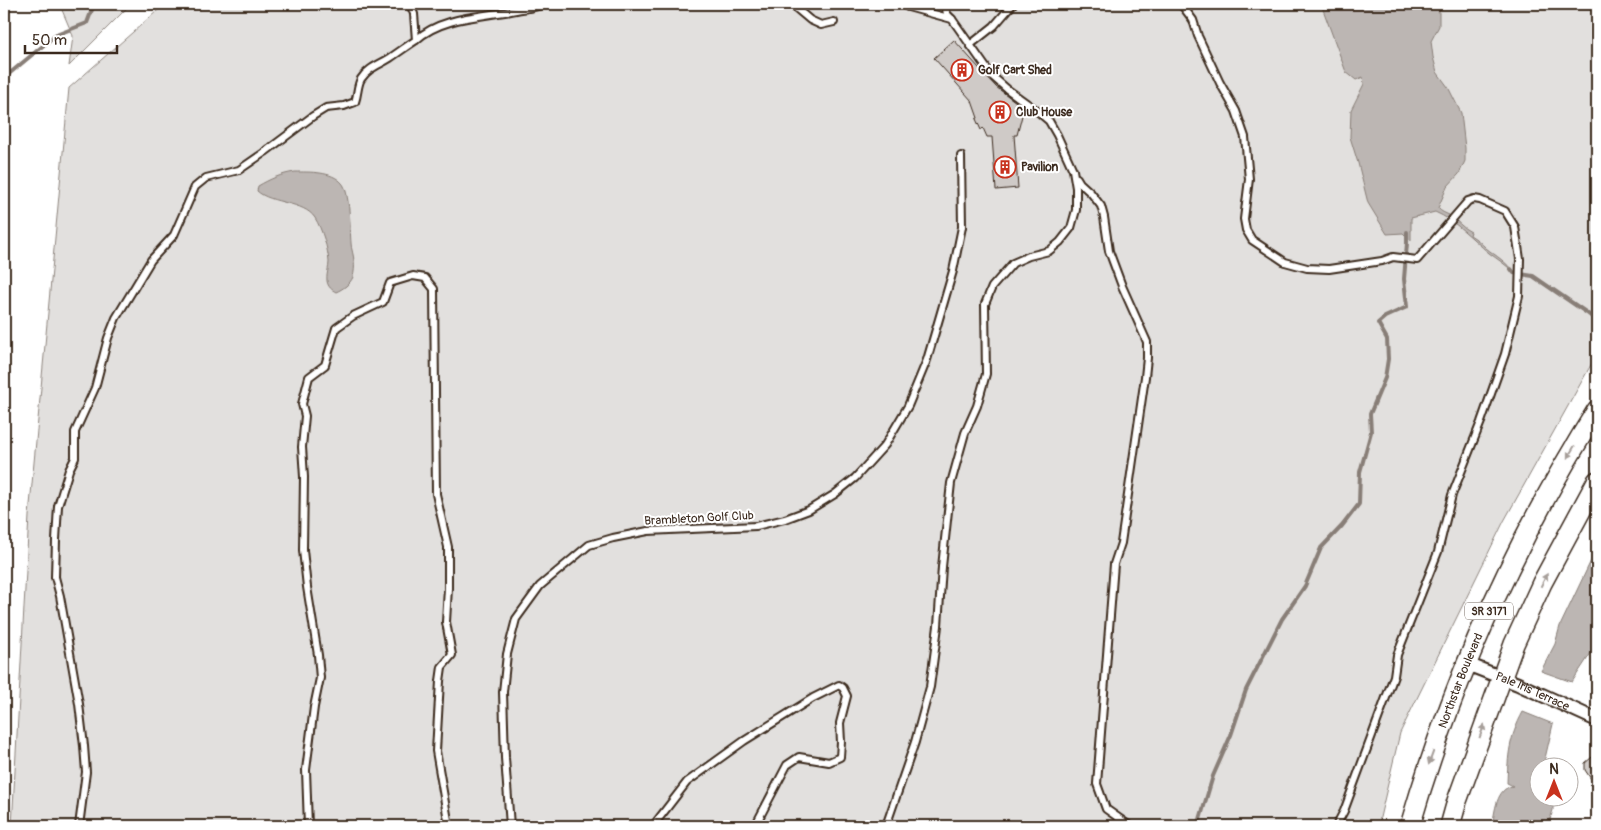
<svg xmlns="http://www.w3.org/2000/svg" width="1601" height="830" viewBox="0 0 1601 830" font-family="Pangolin,sans-serif">
<rect width="100%" height="100%" fill="#fff"/>
<filter id="ink" filterUnits="userSpaceOnUse"><feTurbulence type="fractalNoise" baseFrequency=".02" numOctaves="2"/><feDisplacementMap in="SourceGraphic" scale="10" xChannelSelector="R" yChannelSelector="G"/><feConvolveMatrix kernelMatrix="1 2 1 2 8 2 1 2 1" color-interpolation-filters="sRGB"/></filter>
<g filter="url(#ink)">
<g fill="#e2e0de" stroke="#8e857e">
<polygon points="64,4 131,4 69,66 73,36 62,10"/>
<polygon points="165,4 1597,4 1597,354 1504,521 1400,733 1378,826 12,826 29,516 69,88"/>
</g>
<g fill="#bcb6b3" stroke="#887e77">
<path d="M1321 4H1439V26L1431 41 1433 57 1437 72 1448 87 1461 113 1465 148V161L1459 174 1447 187 1438 208C1441 212 1445 213 1449 215 1457 220 1462 228 1471 232L1470 235C1477 239 1481 243 1486 248 1496 256 1507 262 1514 273 1507 265 1497 259 1489 253 1472 239 1456 221 1435 212L1411 218V241L1403 233 1387 234 1368 203 1358 163 1350 137 1351 110 1364 84 1363 77 1356 80 1346 72Z"/>
<path d="M295 172C309 172 332 171 342 183 350 191 350 230 351 243 351 249 354 255 354 262 355 266 354 273 353 277 350 284 343 289 336 292 332 290 328 287 327 281 326 275 329 268 329 262 328 249 322 229 315 218 304 201 271 204 257 191L258 186C270 179 281 174 295 172Z"/>
<polygon points="1597,548 1597,644 1572,682 1541,671 1555,644 1560,626"/>
<path d="M1523 712 1553 724 1543 767 1538 768V798H1553V810L1548 826H1492C1495 812 1496 788 1513 786L1507 783C1508 755 1509 738 1523 712Z"/>
</g>
<g fill="none" stroke-linecap="round" stroke-linejoin="round">
<g stroke="#887e77" stroke-width="4">
<polyline points="4,78 56,35 87,23 93,7 93,4"/>
<polyline points="1511,269 1514,273 1533,276 1587,313 1597,321"/>
<polyline points="1198,826 1213,776 1231,735 1246,690 1282,619 1305,586 1321,548 1342,526 1359,504 1360,472 1371,432 1370,414 1385,378 1388,359 1387,339 1378,323 1385,317 1407,307 1404,279 1407,243 1407,232"/>
</g>
</g>
<g fill="#cfcac7" stroke="#3b2a1e">
<polygon points="954,40 996,87 1024,108 1017,135 1014,135 1018,188 996,190 992,137 987,137 983,128 981,130 976,119 978,118 972,101 934,58"/>
<polygon points="1597,753 1597,788 1585,770 1585,763"/>
</g>
<g fill="none" stroke-linecap="round" stroke-linejoin="round">
<g stroke="#3b2a1e" stroke-width="10">
<g id="service">
<polyline points="791,4 810,20 821,25 834,22"/>
<polyline points="945,4 947,14 952,19"/>
<polyline points="1181,4 1193,20 1198,36 1220,83 1236,111 1245,137 1249,179 1244,219 1246,230 1252,240 1285,262 1307,268 1329,269 1382,261 1393,257 1417,260 1468,201 1474,199 1480,200 1505,211 1515,227 1520,259 1519,296 1505,354 1481,422 1452,495 1438,552 1397,655 1394,676 1344,811 1336,826"/>
<path d="M416 40C442 16 483 17 516 10 525 8 535 8 543 4"/>
<polyline points="970,45 994,26 1013,4"/>
<polyline points="1077,178 1080,183 1091,193 1101,206 1104,217 1109,251 1122,286 1147,342 1147,358 1145,377 1121,543 1114,564 1097,784 1106,809 1130,826"/>
<path d="M79 826 86 772 84 746 79 704 60 596 55 577 56 540 58 506 69 470 75 458V432L95 388 108 338 116 318 151 260 174 235 195 187 206 178 239 170 265 152 313 116 326 108 344 106 355 102C358 94 357 86 361 79 368 68 379 65 390 58 399 52 407 46 416 40L414 14 410 4"/>
<polyline points="308,826 306,770 314,707 320,678 318,655 307,587 303,550 304,477 302,447 305,416 302,404 309,377 325,365 336,328 353,316 383,302 390,283 413,276 425,278 434,289 436,494 448,547 448,588 446,622 452,655 442,667 440,681 436,751 449,826"/>
<polyline points="510,826 505,758 503,692 507,654 516,619 540,586 589,545 613,538 648,531 756,526 785,519 809,510 835,494 855,478 885,445 908,406 927,360 953,271 962,227 961,156"/>
<polyline points="653,826 687,782 744,741 813,698 839,685 843,688 847,696 840,723 841,742 840,757 829,762 799,757 787,765 755,826"/>
<polyline points="886,826 915,742 930,687 938,626 942,567 951,483 965,433 977,406 986,374 985,304 992,287 1013,263 1029,256 1049,251 1060,242 1071,228 1076,210 1076,188 1073,170 1057,135 1049,121 1036,110 1007,89 992,76 952,19 908,7 902,4"/>
</g>
</g>
<g stroke="#3b2a1e" stroke-width="16">
<g id="minor">
<path id="s1" d="M1467 664 1518 684 1597 720"/>
</g>
</g>
<g stroke="#3b2a1e" stroke-width="22">
<g id="primary">
<path id="s2" d="M1410 826C1453 678 1515 541 1597 410"/>
<polyline points="1450,826 1457,801 1514,644 1542,583 1597,481"/>
</g>
</g>
<use href="#service" stroke="#fff" stroke-width="6"/>
<use href="#minor" stroke="#fff" stroke-width="12"/>
<use href="#primary" stroke="#fff" stroke-width="19"/>
</g>
<defs><path id="oneway-solid" d="M-6-.8H1V-3.2L6.5 0L1 3.2V.8H-6Z" transform="scale(1.25)"/></defs>
<g fill="#a79f9a">
<use href="#oneway-solid" transform="translate(1571 452) rotate(121)"/>
<use href="#oneway-solid" transform="translate(1544 580) rotate(-63)"/>
<use href="#oneway-solid" transform="translate(1482 731) rotate(-70)"/>
<use href="#oneway-solid" transform="translate(1431 758) rotate(110)"/>
</g>
</g>
<defs>
<g id="building-ring" transform="scale(1.125)"><circle r="9.5" fill="#fff" stroke="#c8321e" stroke-width="1.5"/><path d="M-4-6H4V6H1V3H-1V6H-4ZM-2.5-4.3h1.7v1.8h-1.7ZM.8-4.3h1.7v1.8H.8ZM-2.5-1h1.7V.8h-1.7ZM.8-1h1.7V.8H.8Z" fill="#c8321e"/></g>
</defs>
<g fill-rule="evenodd">
<use href="#building-ring" x="962" y="70"/>
<use href="#building-ring" x="1000" y="112"/>
<use href="#building-ring" x="1005" y="167"/>
</g>
<g text-anchor="middle" stroke-width="4" stroke-linejoin="round" paint-order="stroke">
<rect fill="#fff" stroke="#766a62" stroke-width="1" x="1465" y="602.5" width="48" height="17" rx="4"/>
<g font-size="11" font-weight="bold" fill="#3b2a1e">
<text x="1489" y="615">SR 3171</text>
</g>
<g font-size="12" font-weight="bold" fill="#3b2a1e" stroke="#fff" text-anchor="start">
<text x="978" y="74">Golf Cart Shed</text>
<text x="1016" y="116">Club House</text>
<text x="1021" y="171">Pavilion</text>
</g>
<g font-size="12" fill="#3b2a1e" stroke="#fff">
<text transform="translate(699 518) rotate(-3)" y="4">Brambleton Golf Club</text>
<text dy="4" stroke="none"><textPath href="#s2" startOffset="154">Northstar Boulevard</textPath></text>
<text dy="4" stroke="none"><textPath href="#s1" startOffset="71">Pale Iris Terrace</textPath></text>
</g>
</g>
<rect width="1601" height="830" fill="none" stroke="#fff" stroke-width="20"/>
<rect x="10" y="10" width="1581" height="810" fill="none" stroke="#3b2a1e" stroke-width="2" filter="url(#ink)"/>
<g transform="translate(1554 782)"><circle r="24" fill="#ffffff" stroke="#b1aaa5"/>
<path d="M0-4L9 19L0 12L-9 19Z" fill="#c8321e"/>
<text y="-8" font-size="14" font-weight="bold" text-anchor="middle" fill="#3b2a1e">N</text>
</g>
<path d="M25 45v8h92v-8" fill="none" stroke="#3b2a1e" stroke-width="2.5"/>
<text x="32" y="45" font-size="15" fill="#3b2a1e" stroke="#ffffff" stroke-width="4" paint-order="stroke">50 m</text>
</svg>
